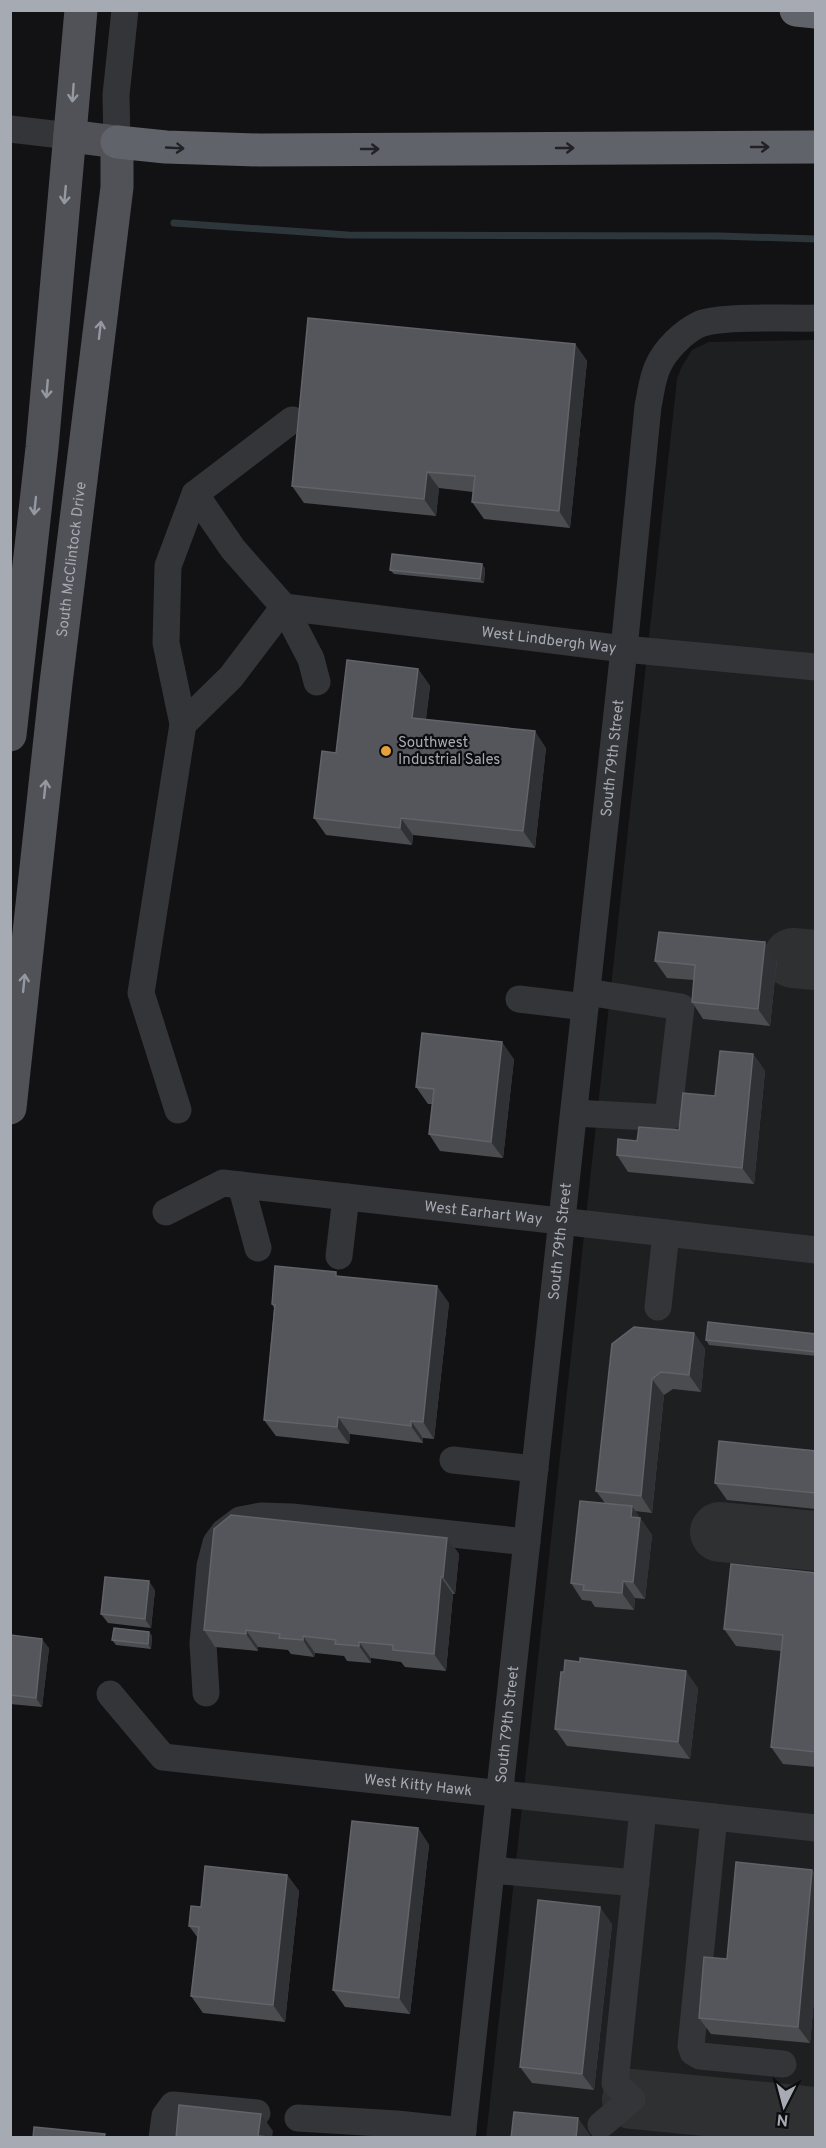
<svg xmlns="http://www.w3.org/2000/svg" width="826" height="2148" viewBox="0 0 826 2148" font-family="Overpass,sans-serif">
<rect width="100%" height="100%" fill="#121214"/>
<polygon fill="#1e1f21" points="815,340 815,2137 486,2138 677,379 681,368 692,350 709,342"/>
<g fill="none" stroke-linecap="round" stroke-linejoin="round">
<polyline stroke="#2d363b" stroke-width="7" points="174,223 348,235 719,236 816,239"/>
<g stroke="#2e3032" stroke-width="60">
<polyline points="793,958 816,960"/>
<polyline points="720,1532 816,1541"/>
<polyline points="632,2099 816,2117"/>
</g>
<g stroke="#343538" stroke-width="27">
<polyline points="10,129 70,136"/>
<polyline points="117,142 116,95 125,10"/>
<polyline points="195,494 292,420"/>
<path id="s1" d="M284 607 624 649 816 667"/>
<polyline points="183,724 231,677 284,607"/>
<polyline points="519,999 585,1007"/>
<polyline points="178,1110 141,993 183,724 166,643 168,566 195,494 233,549 284,607 311,659 317,682"/>
<polyline points="574,1113 668,1118 681,1007 587,992"/>
<polyline points="241,1185 258,1248"/>
<path id="s2" d="M166 1212 223 1183 816 1250"/>
<polyline points="339,1256 346,1197"/>
<polyline points="658,1307 666,1233"/>
<polyline points="453,1460 535,1469"/>
<polyline points="206,1693 203,1643 210,1566 216,1543 224,1532 240,1520 261,1516 292,1517 527,1542"/>
<path id="s3" d="M110 1694 163 1757 816 1828"/>
<polyline points="714,1817 691,2046 693,2052 700,2056 783,2064"/>
<polyline points="492,1870 636,1883"/>
<polyline points="298,2118 397,2124 463,2131"/>
<polyline points="601,2125 632,2099 615,2083 643,1810"/>
<polyline points="162,2138 165,2116 173,2105 257,2113"/>
<path id="s4" d="M462 2138 624 649 648 406C651 393 652 378 658 366 665 350 684 331 700 324 725 315 787 319 816 318"/>
</g>
<g stroke="#505257" stroke-width="33">
<polyline points="10,735 42,448 81,10"/>
<path id="s5" d="M10 1108 56 683 117 187V142L70 136"/>
</g>
<g stroke="#606369" stroke-width="33">
<polyline points="796,10 816,12"/>
<polyline points="117,142 166,147 259,150 816,147"/>
</g>
</g>
<g fill="#4b4c50">
<polygon points="575,344 587,361 570,528 484,519 472,502 473,492 439,488 436,516 304,503 292,486"/>
<polygon points="485,568 484,583 394,574 390,570"/>
<polygon points="418,669 430,686 426,719 546,748 535,848 413,835 412,845 326,835 314,818 336,753"/>
<polygon points="777,959 770,1026 703,1019 692,1002 694,980 667,978 655,961"/>
<polygon points="753,1054 765,1071 754,1184 628,1172 617,1155 637,1141 679,1130 715,1096"/>
<polygon points="514,1059 503,1158 440,1151 429,1134 432,1104 428,1104 416,1087"/>
<polygon points="340,1277 449,1303 434,1439 423,1438 423,1443 350,1434 349,1444 276,1436 264,1420 274,1308 272,1304"/>
<polygon points="694,1333 705,1349 701,1392 673,1389 664,1395 652,1513 635,1511 652,1535 645,1599 635,1598 634,1610 595,1607 591,1601 582,1600 571,1583 605,1503 596,1491 612,1344"/>
<polygon points="816,1334 816,1356 709,1345 706,1340"/>
<polygon points="816,1451 816,1509 727,1500 715,1483"/>
<polygon points="447,1538 459,1554 455,1594 453,1594 446,1671 405,1667 401,1662 371,1658 371,1663 347,1661 344,1656 315,1653 314,1657 291,1654 288,1650 258,1647 258,1651 215,1647 204,1630"/>
<polygon points="816,1573 816,1767 783,1764 771,1747 781,1651 736,1646 724,1629"/>
<polygon points="155,1590 151,1628 108,1623 101,1614"/>
<polygon points="149,1632 152,1636 151,1649 116,1645 112,1640"/>
<polygon points="10,1635 49,1648 42,1707 10,1704"/>
<polygon points="564,1672 698,1688 690,1759 567,1746 555,1729"/>
<polygon points="418,1828 429,1845 410,2014 345,2007 333,1990"/>
<polygon points="812,1870 816,1875 816,1978 810,2043 711,2034 699,2018 727,1959"/>
<polygon points="287,1875 299,1891 285,2022 203,2013 191,1996 198,1938 189,1926 201,1907"/>
<polygon points="612,1924 594,2090 532,2083 520,2067"/>
</g>
<g fill="#303134">
<polygon points="575,344 587,361 570,528 559,511"/>
<polygon points="427,472 439,488 436,516 424,499"/>
<polygon points="482,564 485,568 484,583 480,579"/>
<polygon points="418,669 430,686 424,734 412,718"/>
<polygon points="535,731 546,748 535,848 523,831"/>
<polygon points="401,818 413,835 412,845 400,828"/>
<polygon points="765,942 777,959 770,1026 758,1009"/>
<polygon points="502,1042 514,1059 503,1158 491,1142"/>
<polygon points="753,1054 765,1071 754,1184 742,1168"/>
<polygon points="437,1286 449,1303 434,1439 423,1422"/>
<polygon points="694,1333 705,1349 701,1392 689,1375"/>
<polygon points="652,1379 664,1395 652,1513 641,1496"/>
<polygon points="338,1417 350,1434 349,1444 337,1427"/>
<polygon points="411,1421 423,1438 423,1443 411,1426"/>
<polygon points="632,1506 652,1535 645,1599 633,1582 631,1517"/>
<polygon points="447,1538 459,1554 455,1594 443,1577"/>
<polygon points="441,1577 453,1594 446,1671 434,1654"/>
<polygon points="149,1581 155,1590 151,1628 145,1619"/>
<polygon points="623,1581 635,1598 634,1610 622,1593"/>
<polygon points="246,1630 258,1647 258,1651 246,1634"/>
<polygon points="149,1632 152,1636 151,1649 148,1644"/>
<polygon points="303,1636 315,1653 314,1657 303,1640"/>
<polygon points="42,1639 49,1648 42,1707 36,1698"/>
<polygon points="359,1642 371,1658 371,1663 359,1646"/>
<polygon points="686,1671 698,1688 690,1759 678,1742"/>
<polygon points="418,1828 429,1845 410,2014 399,1998"/>
<polygon points="812,1870 816,1875 816,1978 810,2043 798,2027"/>
<polygon points="287,1875 299,1891 285,2022 273,2005"/>
<polygon points="600,1907 612,1924 594,2090 582,2074"/>
<polygon points="261,2114 273,2131 272,2138 258,2136"/>
<polygon points="578,2118 590,2135 590,2138 576,2138"/>
</g>
<g fill="#54565b" stroke="#616369" stroke-width="1.5">
<polygon points="308,318 575,344 559,511 472,502 475,476 427,472 424,499 292,486"/>
<polygon points="392,554 482,564 480,579 390,570"/>
<polygon points="347,660 418,669 412,718 535,731 523,831 401,818 400,828 314,818 322,751 336,753"/>
<polygon points="659,932 765,942 758,1009 692,1002 695,965 655,961"/>
<polygon points="422,1033 502,1042 491,1142 429,1134 434,1089 416,1087"/>
<polygon points="720,1051 753,1054 742,1168 617,1155 618,1139 637,1141 639,1127 679,1130 683,1093 715,1096"/>
<polygon points="275,1266 336,1272 336,1276 437,1286 423,1422 411,1421 411,1426 338,1417 337,1427 264,1420 275,1305 272,1304"/>
<polygon points="708,1322 816,1334 816,1352 706,1340"/>
<polygon points="634,1327 694,1333 689,1375 661,1372 652,1379 641,1496 596,1491 612,1344"/>
<polygon points="719,1441 816,1451 816,1493 715,1483"/>
<polygon points="580,1501 632,1506 631,1517 640,1518 633,1582 623,1581 622,1593 583,1590 584,1585 571,1583"/>
<polygon points="231,1515 447,1538 443,1577 441,1577 434,1654 393,1650 393,1645 359,1642 359,1646 335,1644 336,1640 303,1636 303,1640 279,1638 280,1634 246,1630 246,1634 204,1630 214,1529"/>
<polygon points="731,1564 816,1573 816,1752 771,1747 783,1635 724,1629"/>
<polygon points="105,1577 149,1581 145,1619 101,1614"/>
<polygon points="114,1628 149,1632 148,1644 112,1640"/>
<polygon points="10,1635 42,1639 36,1698 10,1695"/>
<polygon points="580,1658 686,1671 678,1742 555,1729 561,1672 564,1672 565,1660 580,1662"/>
<polygon points="352,1821 418,1828 399,1998 333,1990"/>
<polygon points="736,1862 812,1870 798,2027 699,2018 704,1957 727,1959"/>
<polygon points="205,1866 287,1875 273,2005 191,1996 199,1927 189,1926 191,1906 201,1907"/>
<polygon points="538,1900 600,1907 582,2074 520,2067"/>
<polygon points="179,2105 261,2114 258,2136 276,2138 176,2138"/>
<polygon points="514,2112 578,2118 576,2138 511,2138"/>
<polygon points="34,2127 105,2134 104,2138 33,2138"/>
</g>
<defs><path id="oneway-shaft" d="M-6 0H5M1.5-3L5.5 0L1.5 3" fill="none" stroke-width="1.6" stroke-linecap="round" stroke-linejoin="round" transform="scale(1.5)"/></defs>
<g stroke="#9498a1">
<use href="#oneway-shaft" transform="translate(73 93) rotate(94)"/>
<use href="#oneway-shaft" transform="translate(65 195) rotate(95)"/>
<use href="#oneway-shaft" transform="translate(100 330) rotate(-83)"/>
<use href="#oneway-shaft" transform="translate(47 389) rotate(95)"/>
<use href="#oneway-shaft" transform="translate(35 506) rotate(96)"/>
<use href="#oneway-shaft" transform="translate(45 789) rotate(-84)"/>
<use href="#oneway-shaft" transform="translate(24 983) rotate(-84)"/>
</g>
<g stroke="#222226">
<use href="#oneway-shaft" transform="translate(760 147)"/>
<use href="#oneway-shaft" transform="translate(175 148) rotate(3)"/>
<use href="#oneway-shaft" transform="translate(565 148)"/>
<use href="#oneway-shaft" transform="translate(370 149)"/>
</g>
<circle fill="#e5a039" stroke="#0d0d0f" stroke-width="2" cx="386" cy="751" r="6"/>
<g text-anchor="middle" stroke-width="4.5" stroke-linejoin="round" paint-order="stroke">
<g font-size="15" fill="#a5aab3" stroke="#0d0d0f">
<text dy="5" stroke="none"><textPath href="#s5" startOffset="552">South McClintock Drive</textPath></text>
<text dy="5" stroke="none"><textPath href="#s1" startOffset="267">West Lindbergh Way</textPath></text>
<text dy="5" stroke="none"><textPath href="#s4" startOffset="1388">South 79th Street</textPath></text>
<text dy="5" stroke="none"><textPath href="#s2" startOffset="326">West Earhart Way</textPath></text>
<text dy="5" stroke="none"><textPath href="#s4" startOffset="902">South 79th Street</textPath></text>
<text dy="5" stroke="none"><textPath href="#s4" startOffset="416">South 79th Street</textPath></text>
<text dy="5" stroke="none"><textPath href="#s3" startOffset="339">West Kitty Hawk</textPath></text>
</g>
<g font-size="15" fill="#a5aab3" stroke="#0d0d0f" text-anchor="start">
<text x="398" y="747">Southwest<tspan x="398" dy="17">Industrial Sales</tspan></text>
</g>
</g>
<rect width="826" height="2148" fill="none" stroke="#a5aab3" stroke-width="24"/>
<g transform="translate(784 2106) rotate(186)" stroke="#0d0d0f" stroke-width="4.5" paint-order="stroke">
<path d="M0-4.5L10 22L0 15L-10 22Z" fill="#a5aab3"/>
<text y="-9" font-size="16" font-weight="bold" text-anchor="middle" fill="#a5aab3">N</text>
</g>
</svg>
